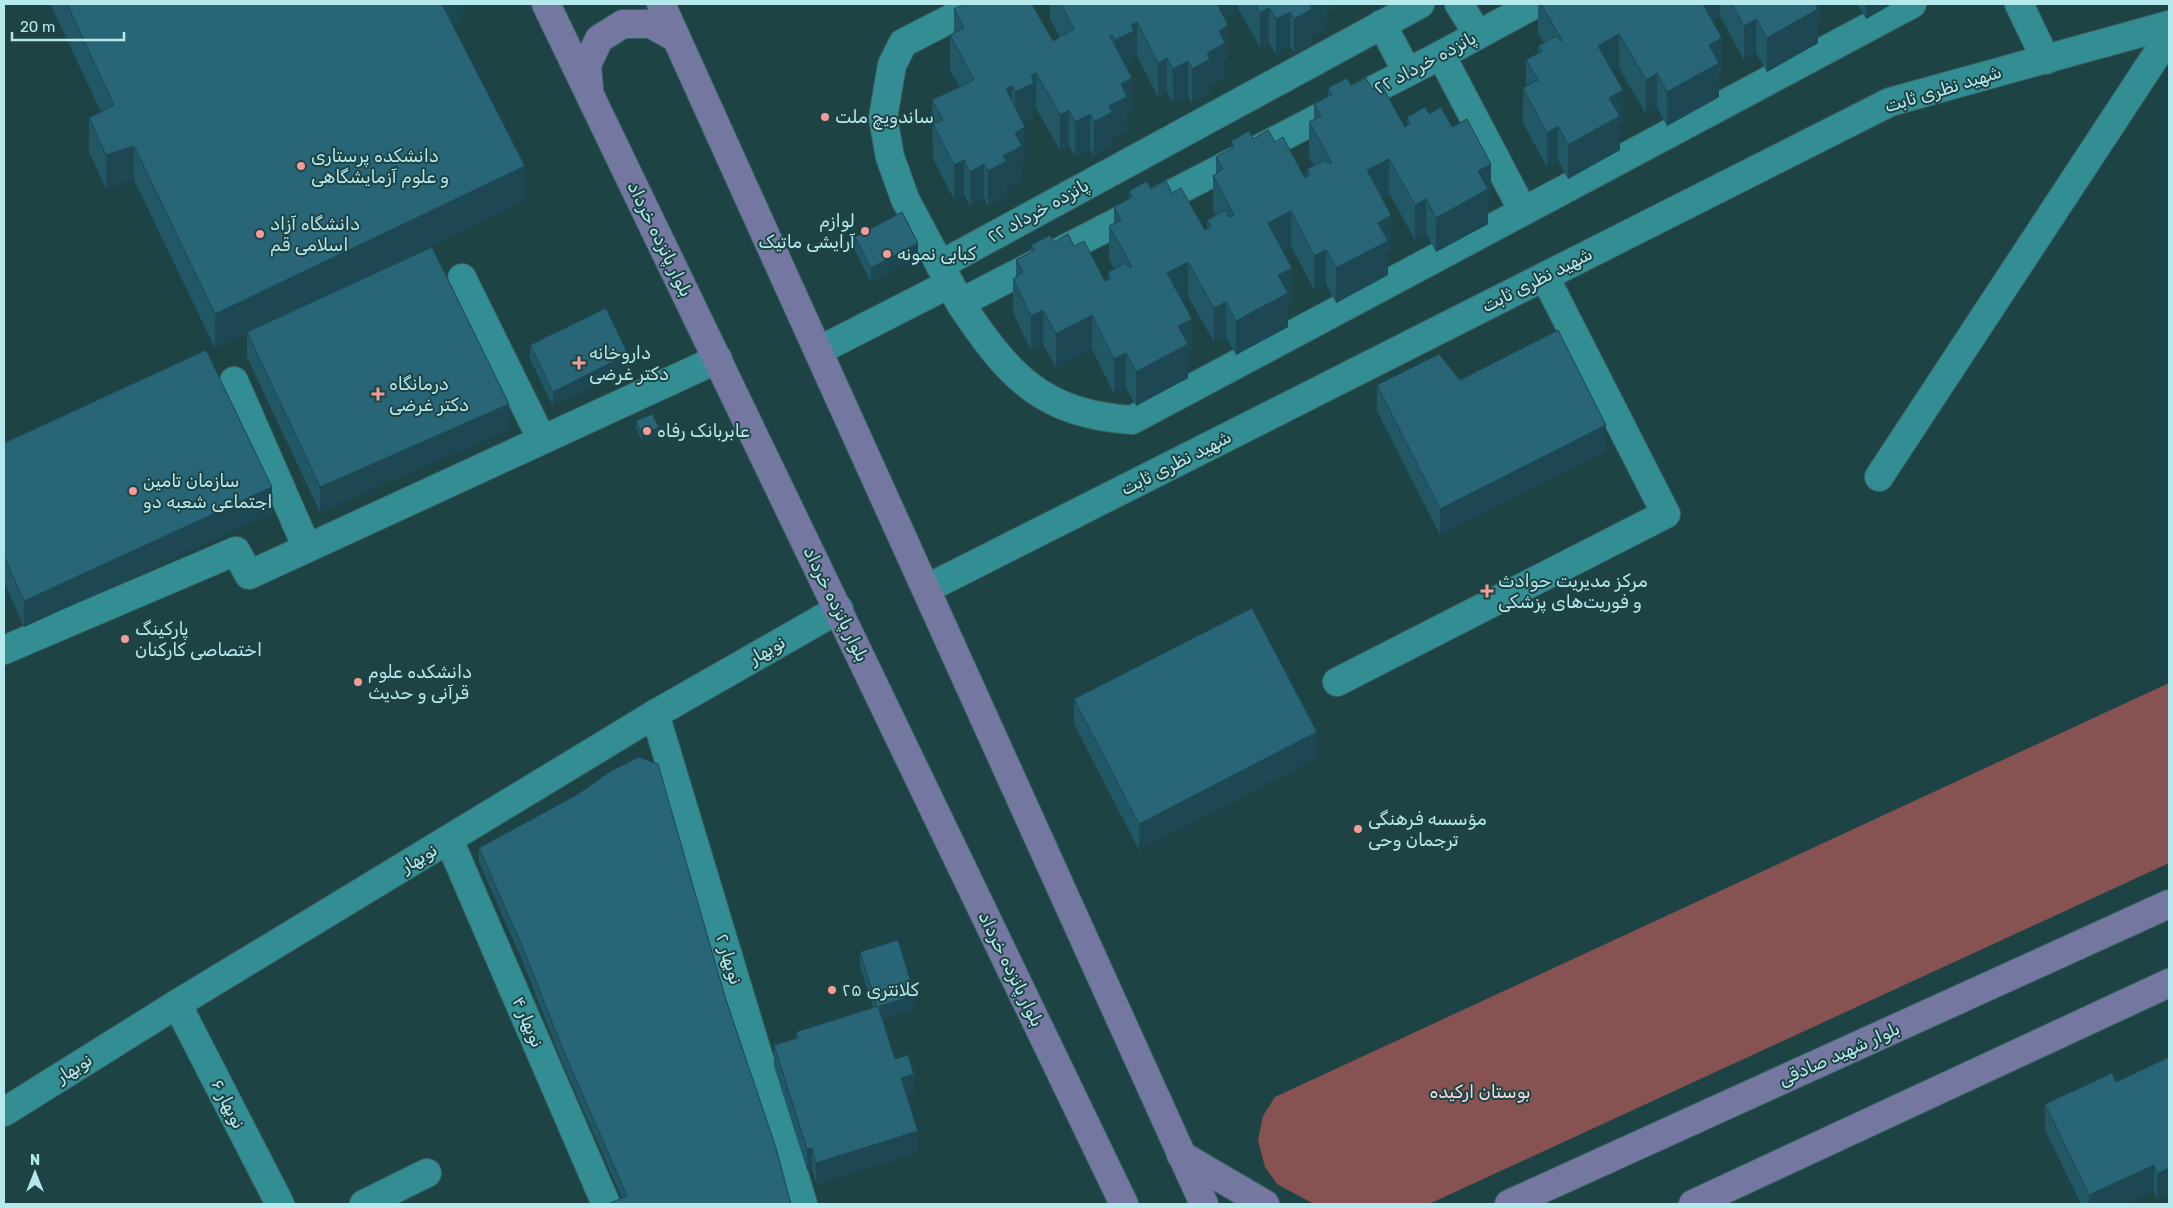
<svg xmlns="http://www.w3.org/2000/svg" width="2173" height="1208" viewBox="0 0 2173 1208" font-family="Rubik,Cairo,sans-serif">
<rect width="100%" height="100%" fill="#1e4345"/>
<polygon fill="#875352" points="2169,683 2169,863 1429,1204 1314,1204 1277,1184 1265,1167 1258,1140 1263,1116 1275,1097"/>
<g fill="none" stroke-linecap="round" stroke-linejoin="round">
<g stroke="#386365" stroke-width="30">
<g id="minor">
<polyline points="1420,4 940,265 960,303 1441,55 1535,4"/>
<polyline points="1459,4 1478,35"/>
<polyline points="2019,4 2046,60"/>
<polyline points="1382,24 1407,72"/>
<polyline points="1441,55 1523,211"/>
<polyline points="940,265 905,199 890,157 883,118 892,65 903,43 979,4"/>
<polyline points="462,278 542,440"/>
<path d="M960 303C1008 375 1041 414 1132 420L1912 4"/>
<polyline points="818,351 949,284"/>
<polyline points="234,381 307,548"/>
<polyline points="1879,477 2169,36"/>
<polyline points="926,589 1890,102 2169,25"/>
<polyline points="4,650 236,551 249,575 718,359"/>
<polyline points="1337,682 1666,514 1545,277"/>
<polyline points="655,714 803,1204"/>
<polyline points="449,840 606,1204"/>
<polyline points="177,1004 280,1204"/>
<polyline points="4,1112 177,1004 655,714 839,609"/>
<polyline points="364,1204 427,1173"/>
</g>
</g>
<g stroke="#386365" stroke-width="30">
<g id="major">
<polyline points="546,4 1124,1204"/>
<polyline points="661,4 1204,1204"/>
<polyline points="589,89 587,65 599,39 623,24 651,24 676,38"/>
<polyline points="1181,1155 1265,1204"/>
<polyline points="1509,1204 2169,904"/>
<polyline points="1693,1204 2169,983"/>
</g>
</g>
<use href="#minor" stroke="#338e94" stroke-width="28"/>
<use href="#major" stroke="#7478a1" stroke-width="28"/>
</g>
<g fill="#225766">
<polygon points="50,4 463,4 463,19 453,25 525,201 317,300 509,430 320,512 247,357 247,333 215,348 134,180 106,189 89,152 89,118 101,112"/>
<polygon points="1050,4 1333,4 1333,9 1327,12 1327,28 1312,36 1312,44 1294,53 1290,46 1276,54 1269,43 1260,47 1236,5 1234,6 1234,14 1225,19 1228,60 1225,61 1225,78 1210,86 1210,93 1192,103 1188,96 1173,103 1167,92 1158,97 1137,56 1134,58 1134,65 1127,68 1132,112 1127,115 1127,131 1112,139 1112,146 1094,156 1090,149 1075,157 1069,145 1060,150 1036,108 1034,109 1034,117 1023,123 1025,161 1022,163 1022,180 1007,188 1007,196 988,206 984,198 970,206 964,194 954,199 933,159 932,100 960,87 950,70 950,35 954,33 954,9 1053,41 1060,37 1050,19"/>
<polygon points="1538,4 1821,4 1821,18 1818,20 1818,43 1767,72 1756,53 1744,60 1720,16 1712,20 1722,72 1719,74 1719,97 1667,126 1657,108 1646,114 1619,68 1612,72 1623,125 1620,126 1620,150 1568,179 1558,160 1547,167 1523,123 1523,88 1526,86 1526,60 1538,53 1538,46 1544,43 1538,34"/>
<polygon points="1857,4 1892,4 1866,19"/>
<polygon points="1351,85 1372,89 1405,127 1407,126 1407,117 1429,114 1491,199 1488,201 1488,224 1436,252 1426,233 1415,240 1389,193 1381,197 1391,250 1388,252 1388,275 1336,303 1326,284 1314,290 1291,246 1282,250 1292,302 1288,304 1288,327 1236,355 1226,337 1214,342 1188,296 1181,300 1192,353 1188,355 1188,378 1136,406 1126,388 1114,394 1092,349 1056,368 1043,344 1031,350 1013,313 1013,279 1016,277 1016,260 1031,252 1031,245 1054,242 1074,246 1105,281 1108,280 1108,272 1114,269 1109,260 1109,226 1114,223 1114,207 1129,199 1129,191 1151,189 1172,193 1205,230 1207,229 1207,220 1216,216 1213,210 1213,176 1216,174 1216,157 1231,149 1231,141 1253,139 1275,142 1305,178 1307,176 1307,169 1314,166 1309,157 1309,122 1314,120 1314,104 1328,96 1328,88"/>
<polygon points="855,237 918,257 871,282 855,251"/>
<polygon points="530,345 628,368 553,406 530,359"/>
<polygon points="1460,380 1606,451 1440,535 1377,411 1377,385"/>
<polygon points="636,421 659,435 642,442 636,428"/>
<polygon points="4,443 272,513 24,627 4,582"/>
<polygon points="1074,699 1317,758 1139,850 1074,724"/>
<polygon points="479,848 725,997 776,1148 622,1198 561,1059 522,960 479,862"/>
<polygon points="860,952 915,1009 883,1019 895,1059 914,1094 907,1096 918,1152 816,1184 812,1168 807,1170 774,1066 774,1045 796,1038 796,1032 873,1008 860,966"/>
<polygon points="2169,1057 2169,1194 2157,1200 2154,1191 2125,1204 2081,1204 2045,1130 2045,1104 2116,1082"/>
</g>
<g fill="#1c4753">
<polygon points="439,4 463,4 463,19 439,32"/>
<polygon points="1216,4 1236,4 1236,5 1234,6 1234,14 1216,24"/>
<polygon points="1309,4 1333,4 1333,9 1327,12 1327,28 1312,36 1312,44 1294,53 1294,19"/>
<polygon points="1698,4 1720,4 1720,16 1698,28"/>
<polygon points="1807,4 1821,4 1821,18 1818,20 1818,43 1767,72 1767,38"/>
<polygon points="1844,4 1849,4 1844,7"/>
<polygon points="1866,4 1892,4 1866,19"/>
<polygon points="1269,8 1269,43 1260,47 1260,13"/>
<polygon points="1290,12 1290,46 1276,54 1276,19"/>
<polygon points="1756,19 1756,53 1744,60 1744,26"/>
<polygon points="1137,22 1137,56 1134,58 1134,65 1115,75 1115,40 1131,25"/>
<polygon points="1228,25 1228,60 1225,61 1225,78 1210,86 1210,93 1192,103 1192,69 1207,53 1219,31"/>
<polygon points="1619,34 1619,68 1598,80 1598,46"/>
<polygon points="1722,38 1722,72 1719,74 1719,97 1667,126 1667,92 1709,45"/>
<polygon points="1167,58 1167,92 1158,97 1158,63"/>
<polygon points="1188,61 1188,96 1173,103 1173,69"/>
<polygon points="1036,73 1036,108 1034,109 1034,117 1015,127 1015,92 1031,76"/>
<polygon points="1657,73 1657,108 1646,114 1646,80"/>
<polygon points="1132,78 1132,112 1127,115 1127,131 1112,139 1112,146 1094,156 1094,122 1109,106 1121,84"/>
<polygon points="1012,86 1012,120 1006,89"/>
<polygon points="1623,90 1623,125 1620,126 1620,150 1568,179 1568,145 1609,98"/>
<polygon points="1069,110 1069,145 1060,150 1060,115"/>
<polygon points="1090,114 1090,149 1075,157 1075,122"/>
<polygon points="1558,126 1558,160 1547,167 1547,133"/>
<polygon points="1025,127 1025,161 1022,163 1022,180 1007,188 1007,196 988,206 988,171 1015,133"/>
<polygon points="134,146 134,180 106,189 106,155"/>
<polygon points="1389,159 1389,193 1367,204 1367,170"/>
<polygon points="964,160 964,194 954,199 954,165"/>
<polygon points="984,164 984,198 970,206 970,172"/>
<polygon points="1491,164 1491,199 1488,201 1488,224 1436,252 1436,218 1478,171"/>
<polygon points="525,166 525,201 215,348 215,314"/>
<polygon points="1426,199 1426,233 1415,240 1415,205"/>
<polygon points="1291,211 1291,246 1268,257 1268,223"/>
<polygon points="1391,215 1391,250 1388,252 1388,275 1336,303 1336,268 1378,223"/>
<polygon points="918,243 918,257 871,282 871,268"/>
<polygon points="1326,250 1326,284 1314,290 1314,256"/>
<polygon points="1188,262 1188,296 1167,308 1167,273"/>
<polygon points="1292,268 1292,302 1288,304 1288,327 1236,355 1236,321 1278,275"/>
<polygon points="1226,302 1226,337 1214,342 1214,308"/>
<polygon points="1043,310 1043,344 1031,350 1031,316"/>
<polygon points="1092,315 1092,349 1056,368 1056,334"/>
<polygon points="1192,319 1192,353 1188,355 1188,378 1136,406 1136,372 1178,326"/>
<polygon points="1126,353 1126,388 1114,394 1114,359"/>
<polygon points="628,354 628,368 553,406 553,392"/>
<polygon points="509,404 509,430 320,512 320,487"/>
<polygon points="1606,425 1606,451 1440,535 1440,509"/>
<polygon points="659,427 659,435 642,442 642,435"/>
<polygon points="272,487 272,513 24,627 24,601"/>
<polygon points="1317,732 1317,758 1139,850 1139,824"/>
<polygon points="915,995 915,1009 877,1021 877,1007"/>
<polygon points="914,1074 914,1094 901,1098 901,1078"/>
<polygon points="918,1131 918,1152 816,1184 816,1163"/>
<polygon points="812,1148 812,1168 807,1170 807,1149"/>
<polygon points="2154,1165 2154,1191 2125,1204 2089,1204 2089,1195"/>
<polygon points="2169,1168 2169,1194 2157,1200 2157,1174"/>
</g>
<g fill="#286577" stroke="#1c4753">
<polygon points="67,4 442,4 525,166 215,314 134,146 106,155 89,118 114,105"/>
<polygon points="964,4 1032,4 1053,41 1074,29 1061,4 1217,4 1228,25 1219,31 1225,43 1207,53 1210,59 1192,69 1188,61 1173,69 1167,58 1158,63 1137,22 1131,25 1134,31 1115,40 1112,35 1110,36 1132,78 1121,84 1127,97 1109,106 1112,112 1094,122 1090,114 1075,122 1069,110 1060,115 1036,73 1031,76 1034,83 1015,92 1012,86 1006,89 1025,127 1015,133 1022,146 1003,156 1007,161 988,171 984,164 970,172 964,160 954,165 933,124 943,120 932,100 974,80 950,35 964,28 954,9"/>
<polygon points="1255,4 1310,4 1312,9 1294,19 1290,12 1276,19 1269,8 1260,13"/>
<polygon points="1541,4 1703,4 1722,38 1709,45 1719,63 1667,92 1657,73 1646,80 1619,34 1598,46 1623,90 1609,98 1620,116 1568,145 1558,126 1547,133 1523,88 1538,80 1526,60 1542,51 1538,46 1557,36 1560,41 1562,40"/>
<polygon points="1732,4 1815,4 1818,9 1767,38 1756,19 1744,26"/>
<polygon points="1347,78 1351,85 1366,78 1372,89 1381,84 1405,127 1410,124 1407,117 1425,107 1429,114 1441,107 1452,127 1467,119 1491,164 1478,171 1488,189 1436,218 1426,199 1415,205 1389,159 1367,170 1391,215 1378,223 1388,241 1336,268 1326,250 1314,256 1291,211 1268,223 1292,268 1278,275 1288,293 1236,321 1226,302 1214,308 1188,262 1167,273 1192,319 1178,326 1188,344 1136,372 1126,353 1114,359 1092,315 1056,334 1043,310 1031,316 1013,279 1023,272 1016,260 1035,250 1031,245 1050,235 1054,242 1068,234 1074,246 1084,241 1105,281 1111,278 1108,272 1126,263 1129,268 1132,267 1109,226 1121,220 1114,207 1132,197 1129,191 1147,181 1151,189 1166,181 1172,193 1181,188 1205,230 1211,227 1207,220 1226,210 1229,217 1234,215 1213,176 1223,169 1216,157 1234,147 1231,141 1249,131 1253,139 1268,130 1275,142 1283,137 1305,178 1310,174 1307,169 1326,160 1329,164 1332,163 1309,122 1321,116 1314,104 1332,94 1328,88"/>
<polygon points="902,212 918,243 871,268 855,237"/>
<polygon points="432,247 509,404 320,487 247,332"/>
<polygon points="606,308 628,354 553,392 530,345"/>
<polygon points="1558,330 1606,425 1440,509 1377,385 1439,354 1460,380"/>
<polygon points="206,350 272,487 24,601 4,556 4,443"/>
<polygon points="652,414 659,427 642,435 636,421"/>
<polygon points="1252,608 1317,732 1139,824 1074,699"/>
<polygon points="639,757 658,764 725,997 776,1148 791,1204 608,1204 627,1196 561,1045 522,946 479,848 578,794 611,771"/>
<polygon points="898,940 915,995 877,1007 860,952"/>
<polygon points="878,1006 895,1059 908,1055 914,1074 901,1078 918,1131 816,1163 812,1148 807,1149 774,1045 798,1038 796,1032"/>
<polygon points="2169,1057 2169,1168 2157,1174 2154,1165 2089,1195 2045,1104 2112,1073 2116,1082"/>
</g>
<g fill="#f59b99" stroke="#1e4345" stroke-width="2">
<circle cx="825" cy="117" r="5"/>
<circle cx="301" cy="166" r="5"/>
<circle cx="865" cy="231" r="5"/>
<circle cx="260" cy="234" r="5"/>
<circle cx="887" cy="254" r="5"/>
<path d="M576.5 355.5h5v5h5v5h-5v5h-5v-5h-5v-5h5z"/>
<path d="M375.5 386.5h5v5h5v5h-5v5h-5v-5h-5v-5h5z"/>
<circle cx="647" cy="431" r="5"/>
<circle cx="133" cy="491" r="5"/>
<path d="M1484.5 583.5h5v5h5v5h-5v5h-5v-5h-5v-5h5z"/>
<circle cx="125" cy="639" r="5"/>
<circle cx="358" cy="682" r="5"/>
<circle cx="1358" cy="829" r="5"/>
<circle cx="832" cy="990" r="5"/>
</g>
<g text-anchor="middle" stroke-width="4" stroke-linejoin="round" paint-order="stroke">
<g font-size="18" fill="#b6e9ec" stroke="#1e4345">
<text transform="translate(1425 63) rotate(-28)" y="6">پانزده خرداد ۲۲</text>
<text transform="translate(1943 89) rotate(-17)" y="6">شهید نظری ثابت</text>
<text transform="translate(1038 211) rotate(-29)" y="6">پانزده خرداد ۲۲</text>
<text transform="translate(660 239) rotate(64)" y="6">بلوار پانزده خرداد</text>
<text transform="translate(1537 280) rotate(-27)" y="6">شهید نظری ثابت</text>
<text transform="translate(1176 463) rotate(-27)" y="6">شهید نظری ثابت</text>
<text transform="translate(836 604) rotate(64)" y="6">بلوار پانزده خرداد</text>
<text transform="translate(767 650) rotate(-30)" y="6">نوبهار</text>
<text transform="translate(419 858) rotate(-31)" y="6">نوبهار</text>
<text transform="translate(729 959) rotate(73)" y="6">نوبهار ۲</text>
<text transform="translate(1011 969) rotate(64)" y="6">بلوار پانزده خرداد</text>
<text transform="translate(528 1022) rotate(67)" y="6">نوبهار ۴</text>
<text transform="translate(1839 1054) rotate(-24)" y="6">بلوار شهید صادقی</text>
<text transform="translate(74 1068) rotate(-32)" y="6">نوبهار</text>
<text transform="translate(228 1104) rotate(63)" y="6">نوبهار ۶</text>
</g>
<g font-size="18" fill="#b6e9ec" stroke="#1e4345" text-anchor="start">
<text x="835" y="123">ساندویچ ملت</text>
<text x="311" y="162">دانشکده پرستاری<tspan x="311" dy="21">و علوم آزمایشگاهی</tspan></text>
<text x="855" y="227" text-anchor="end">لوازم<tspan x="855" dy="21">آرایشی ماتیک</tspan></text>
<text x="270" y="230">دانشگاه آزاد<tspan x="270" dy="21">اسلامی قم</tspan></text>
<text x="897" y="260">کبابی نمونه</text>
<text x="589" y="359">داروخانه<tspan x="589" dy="21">دکتر غرضی</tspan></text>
<text x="389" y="390">درمانگاه<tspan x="389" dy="21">دکتر غرضی</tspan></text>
<text x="657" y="437">عابربانک رفاه</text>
<text x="143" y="487">سازمان تامین<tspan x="143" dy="21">اجتماعی شعبه دو</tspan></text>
<text x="1498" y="587">مرکز مدیریت حوادث<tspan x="1498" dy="21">و فوریت‌های پزشکی</tspan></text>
<text x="135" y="635">پارکینگ<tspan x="135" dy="21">اختصاصی کارکنان</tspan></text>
<text x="368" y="678">دانشکده علوم<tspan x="368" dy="21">قرآنی و حدیث</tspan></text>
<text x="1368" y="825">مؤسسه فرهنگی<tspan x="1368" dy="21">ترجمان وحی</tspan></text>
<text x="842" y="996">کلانتری ۲۵</text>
</g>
<g font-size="18" fill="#f5dcda" stroke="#1e4345">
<text x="1480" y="1098">بوستان ارکیده</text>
</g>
</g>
<rect width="2173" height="1208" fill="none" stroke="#b6e9ec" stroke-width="10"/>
<g transform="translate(35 1173)" stroke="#1e4345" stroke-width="4" paint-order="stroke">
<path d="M0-4L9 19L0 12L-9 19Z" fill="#b6e9ec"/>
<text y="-8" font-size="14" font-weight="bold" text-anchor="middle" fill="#b6e9ec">N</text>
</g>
<path d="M12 32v8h112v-8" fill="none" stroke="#b6e9ec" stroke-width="2.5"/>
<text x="20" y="32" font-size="15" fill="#b6e9ec" stroke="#1e4345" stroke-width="4" paint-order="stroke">20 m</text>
</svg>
